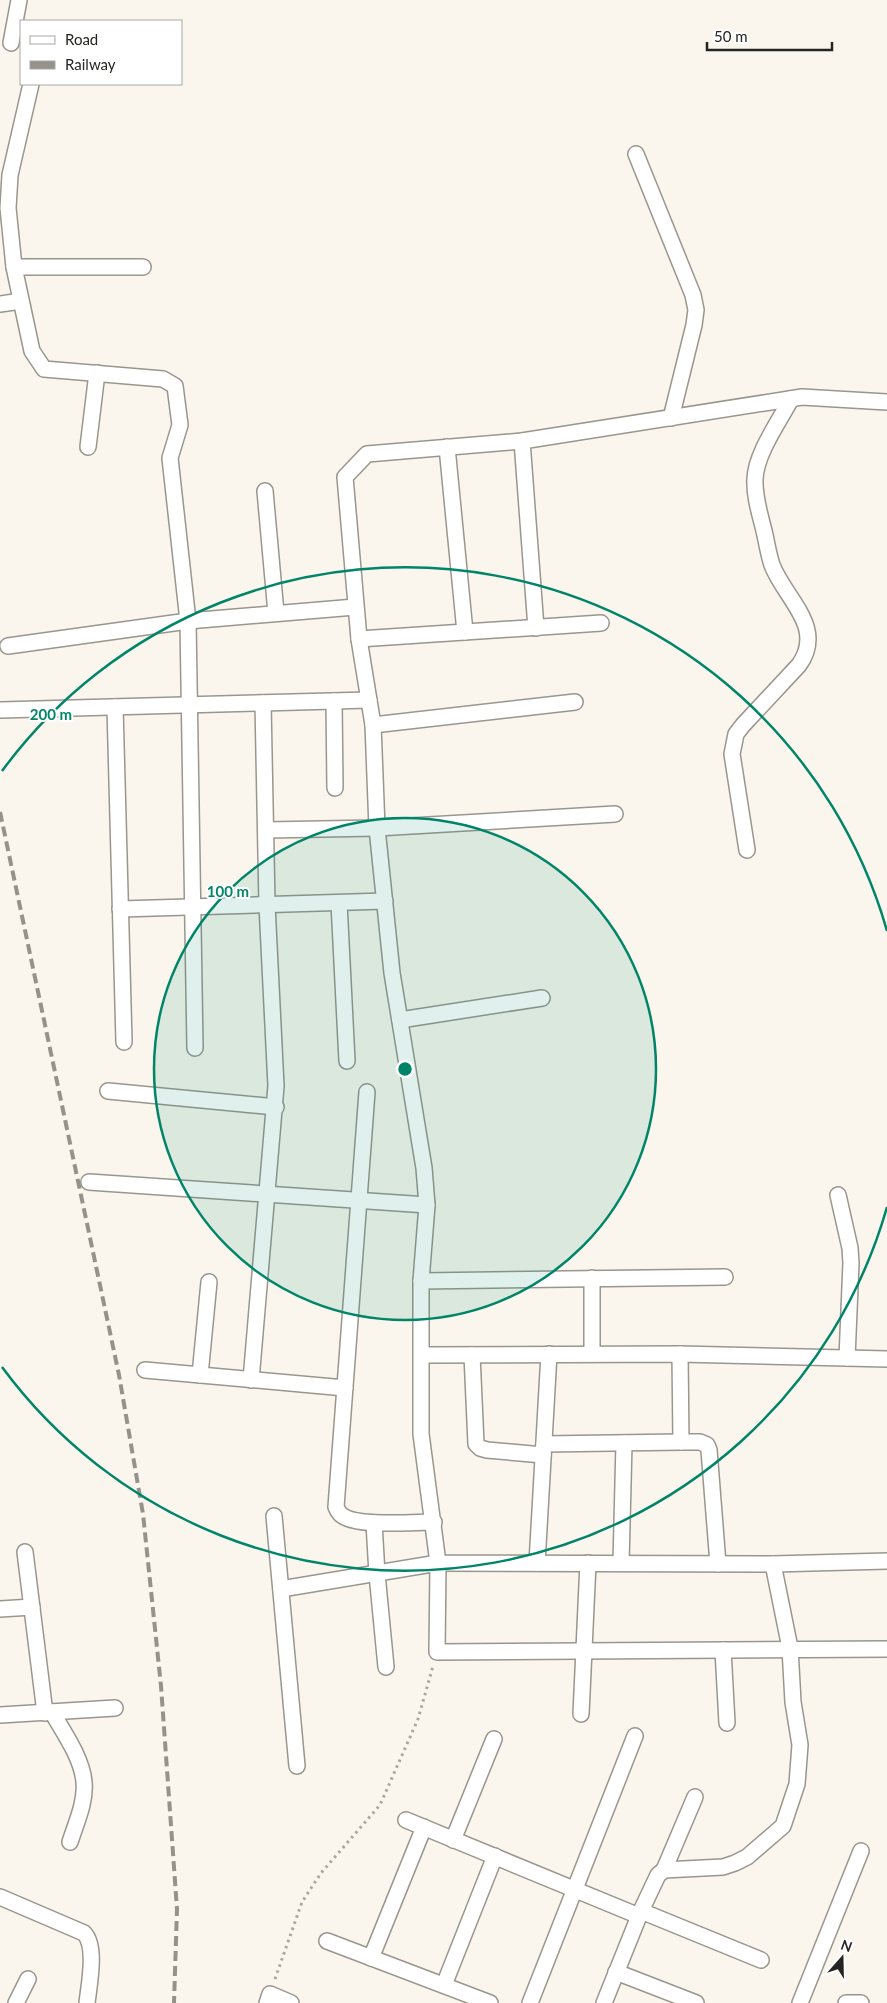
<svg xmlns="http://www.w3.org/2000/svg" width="887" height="2003" viewBox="0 0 887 2003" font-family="Lato,sans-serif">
<rect width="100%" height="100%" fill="#faf6ed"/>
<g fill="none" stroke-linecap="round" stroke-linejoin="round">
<g stroke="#9a968e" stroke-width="18">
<g id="street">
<polyline points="11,43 19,0"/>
<polyline points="31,84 10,175 8,208 14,267 32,351 44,369 163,379 175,386 180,425 170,458 188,621 355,607"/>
<polyline points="636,154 693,295 696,310 694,325 671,418"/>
<polyline points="14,267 143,267"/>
<polyline points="0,304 21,301"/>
<polyline points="522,441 536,628"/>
<polyline points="88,447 97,373"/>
<polyline points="447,447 465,632"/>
<polyline points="265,491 276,613"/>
<polyline points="359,639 601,623"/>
<polyline points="8,646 188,621 195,1048"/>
<polyline points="334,701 335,788"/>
<polyline points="115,707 124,1042"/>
<polyline points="1,710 369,700"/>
<polyline points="373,725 575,702"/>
<polyline points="266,830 377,828 615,814"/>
<path d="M747 850 732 754 736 734 743 725 799 665C826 627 785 599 772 565 769 556 767 545 765 535 761 517 754 498 755 479 756 453 779 422 791 399"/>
<polyline points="339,903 347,1061"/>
<polyline points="120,909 385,901"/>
<polyline points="400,1020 542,998"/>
<polyline points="108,1091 276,1107"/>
<path d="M367 1092 336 1507C338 1511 339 1514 343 1516 358 1527 414 1522 434 1522"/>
<polyline points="89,1182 427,1205"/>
<polyline points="838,1195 850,1248 851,1263 847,1358"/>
<polyline points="421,1281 725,1277"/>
<polyline points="592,1354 592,1278"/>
<polyline points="680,1354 681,1442"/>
<polyline points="422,1355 680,1354 887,1359"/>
<polyline points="472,1355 476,1444 480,1448 487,1450 543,1455"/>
<polyline points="145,1370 345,1388"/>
<polyline points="200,1375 209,1282"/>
<polyline points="251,1380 276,1086 267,905 263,703"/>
<polyline points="544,1444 681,1442 700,1442 707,1445 709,1450 718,1564"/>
<polyline points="274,1516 297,1766"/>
<polyline points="374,1523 377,1574 386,1667"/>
<polyline points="25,1552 45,1713"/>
<polyline points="537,1563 549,1354"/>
<polyline points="621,1563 624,1443"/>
<polyline points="773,1564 887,1561"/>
<polyline points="281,1589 438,1563 437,1652 887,1649"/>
<polyline points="0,1609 32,1607"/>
<polyline points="723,1650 727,1723"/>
<path d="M52 1712C64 1733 82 1758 84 1782 86 1802 76 1823 70 1842"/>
<polyline points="581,1714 588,1563"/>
<polyline points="0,1715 115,1708"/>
<polyline points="406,1820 639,1916"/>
<polyline points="453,1840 494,1739"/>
<polyline points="664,1870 695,1797"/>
<path d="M0 1897 84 1933C97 1946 89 1985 87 2003"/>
<polyline points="641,1911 761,1960"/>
<polyline points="327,1941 490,2003"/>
<polyline points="371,1958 424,1827"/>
<polyline points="616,1972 696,2003"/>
<polyline points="444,1985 495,1856"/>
<polyline points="16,2003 28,1979"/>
<polyline points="267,2003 270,1994 291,2003"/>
<polyline points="530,2003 635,1736"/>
<polyline points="604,2003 641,1911 658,1875 664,1870 723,1867 735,1863 747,1857 783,1826 797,1784 800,1745 793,1702 790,1648 773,1564 438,1563 421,1434 421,1281 427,1205 424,1168 392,973 377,828 373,725 359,639 345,477 367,454 522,441 802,397 887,402"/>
<polyline points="800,2003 861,1851"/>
<polyline points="846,2003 861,2003"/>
</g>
</g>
<polyline stroke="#aaa7a0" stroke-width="3" stroke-dasharray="2.5 4" stroke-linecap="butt" points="275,1979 302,1902 321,1873 380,1805 418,1719 433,1666"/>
<use href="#street" stroke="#fff" stroke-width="15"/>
<polyline stroke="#95928c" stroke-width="4" stroke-dasharray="10 5" stroke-linecap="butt" points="0,812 119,1375 143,1514 161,1686 177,1909 174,2003"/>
</g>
<circle cx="405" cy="1069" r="251" fill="#008569" fill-opacity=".12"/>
<g fill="none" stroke="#008569" stroke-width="2.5">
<circle cx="405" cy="1069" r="251"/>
<path d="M887 1207A501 501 0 0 1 2 1367M2 771A501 501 0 0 1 887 931"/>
</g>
<circle cx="405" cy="1069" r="8" fill="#008569" stroke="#fff" stroke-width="2.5"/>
<g font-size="15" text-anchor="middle" font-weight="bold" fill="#008569" stroke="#fff" stroke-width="4" stroke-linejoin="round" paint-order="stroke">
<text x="51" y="720">200 m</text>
<text x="228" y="897">100 m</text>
</g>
<rect x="20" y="20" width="162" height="65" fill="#ffffff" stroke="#a8a7a6"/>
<rect x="30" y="36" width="25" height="8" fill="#ffffff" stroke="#a8a7a6"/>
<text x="65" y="45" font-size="15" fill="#262421">Road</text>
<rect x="30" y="61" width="25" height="8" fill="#95928c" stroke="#a8a7a6"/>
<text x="65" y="70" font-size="15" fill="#262421">Railway</text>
<g transform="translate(842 1958) rotate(20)" stroke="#ffffff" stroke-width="4" paint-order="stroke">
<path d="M0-4L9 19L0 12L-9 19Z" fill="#262421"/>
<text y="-8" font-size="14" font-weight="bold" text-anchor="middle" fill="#262421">N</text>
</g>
<path d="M707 42v8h125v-8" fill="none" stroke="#262421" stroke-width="2.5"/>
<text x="714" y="42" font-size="15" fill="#262421" stroke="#ffffff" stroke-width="4" paint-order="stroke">50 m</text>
</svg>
